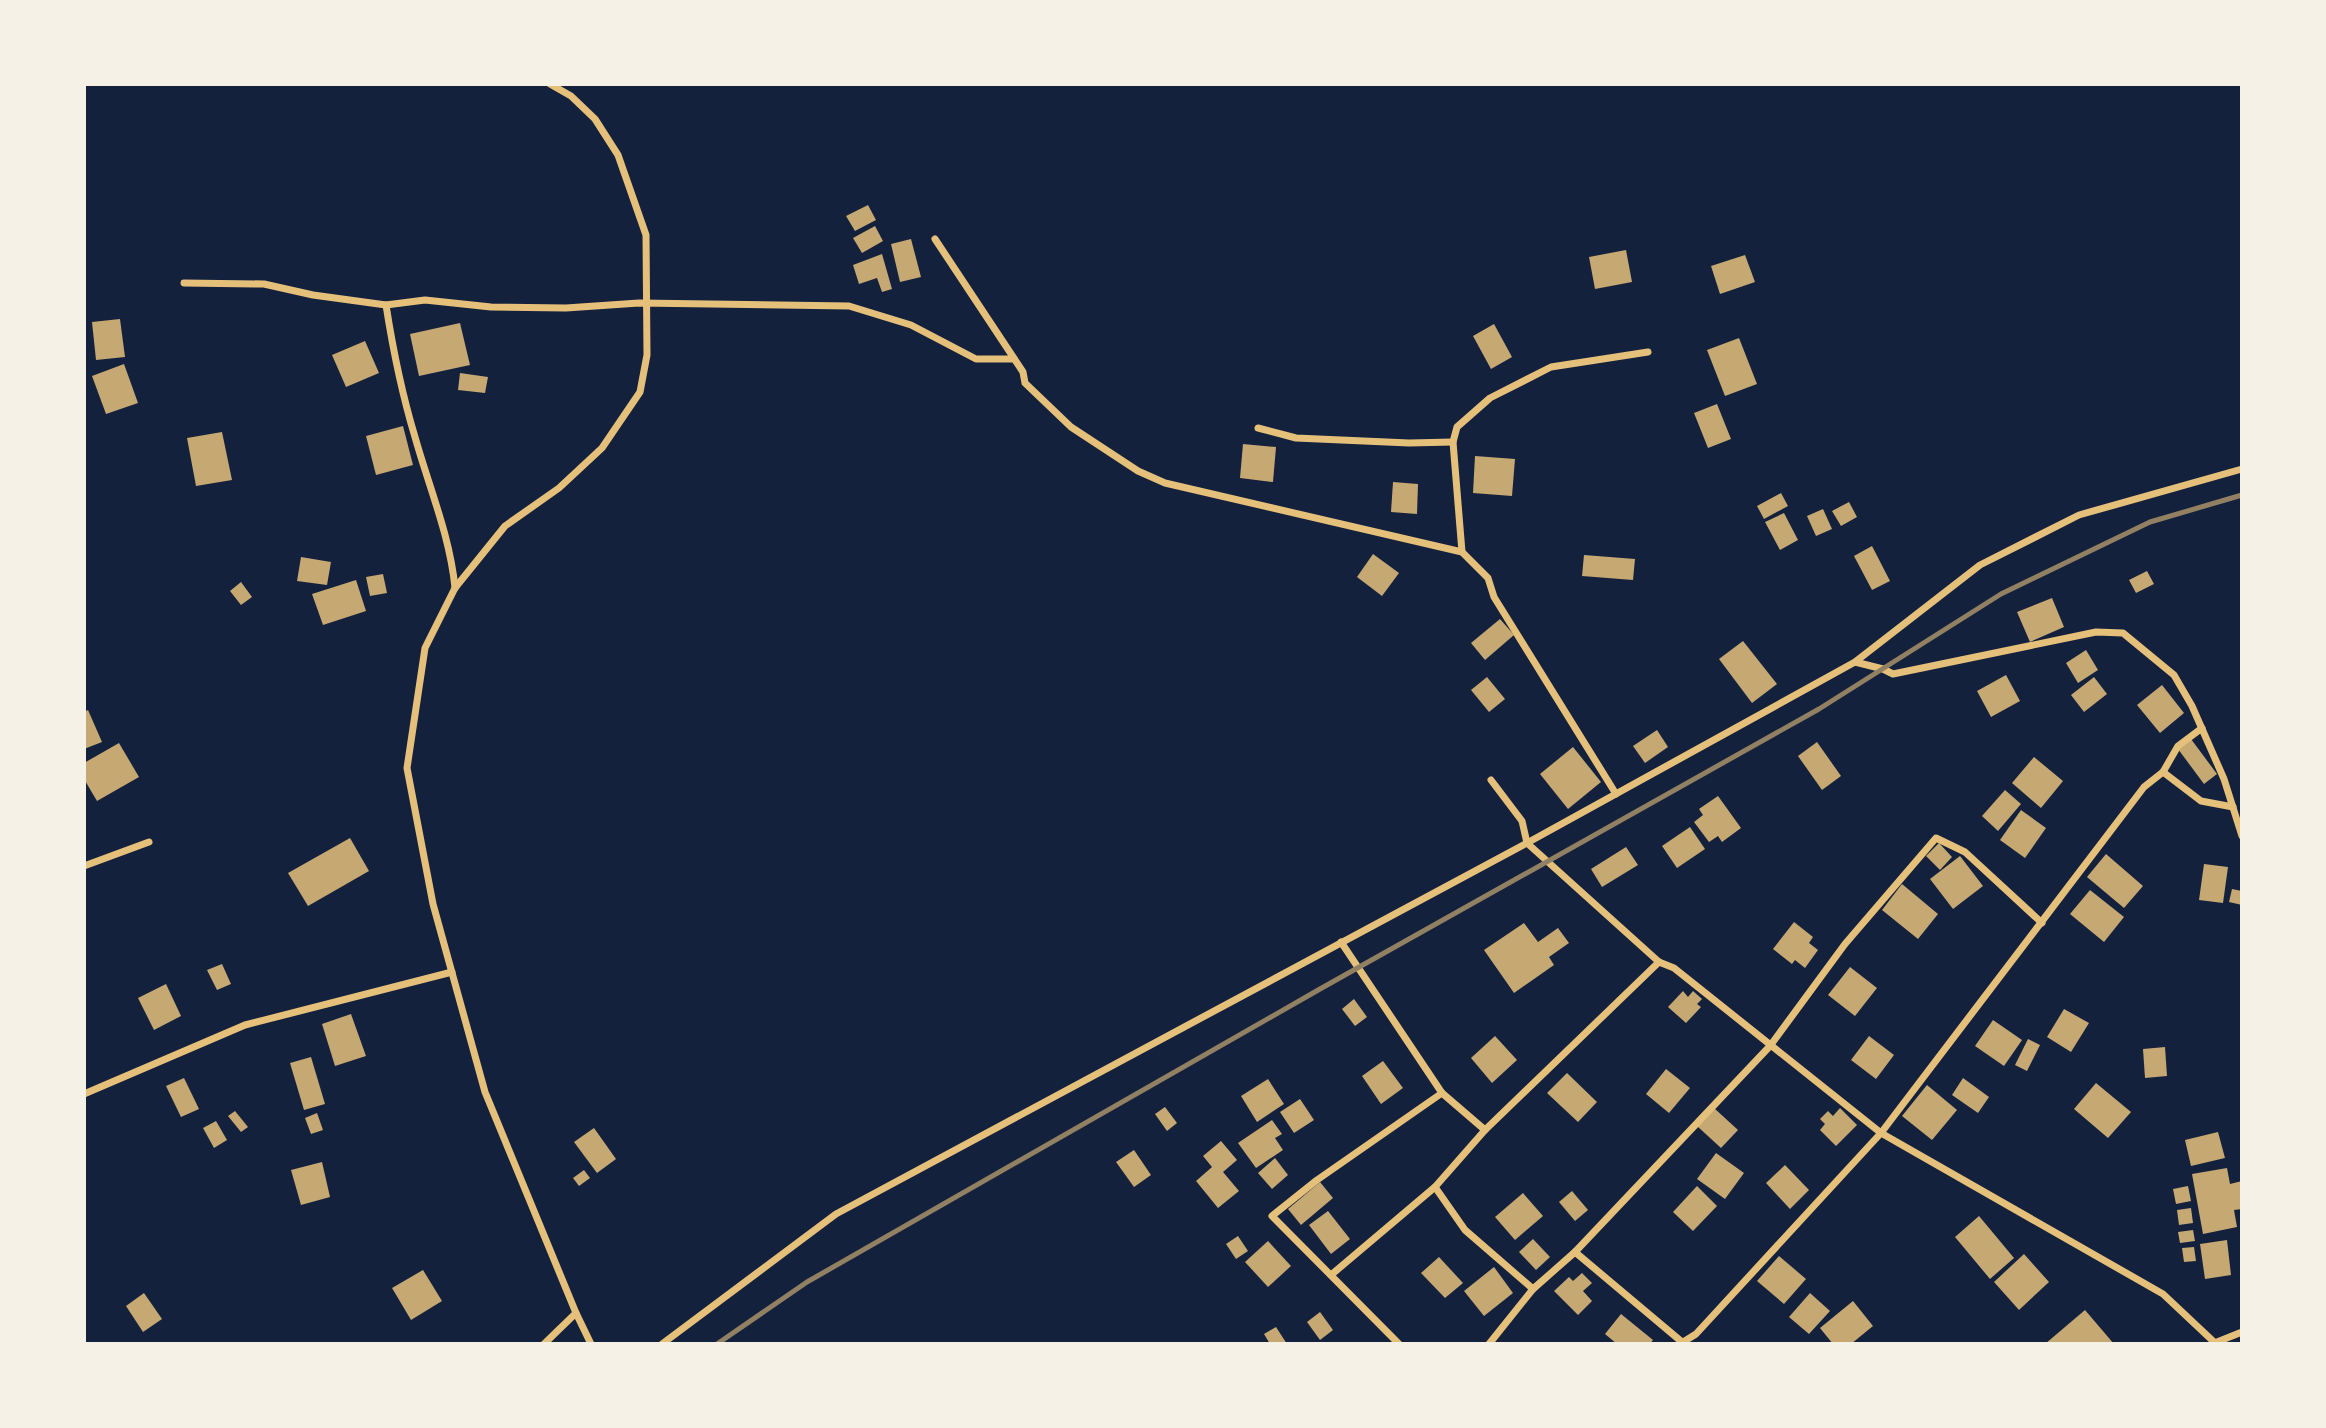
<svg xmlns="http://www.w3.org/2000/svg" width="2326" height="1428" viewBox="0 0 2326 1428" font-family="Cabin,sans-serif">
<rect width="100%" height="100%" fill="#14213d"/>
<g fill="#c6a872">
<polygon points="868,205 876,220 855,231 846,216"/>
<polygon points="875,226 883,241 862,253 853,238"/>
<polygon points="911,239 921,277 900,282 891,244"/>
<polygon points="1626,250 1632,282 1595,289 1589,257"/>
<polygon points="882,254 892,289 882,292 877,278 859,284 853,265"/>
<polygon points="1745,255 1755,282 1720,294 1711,266"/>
<polygon points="120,319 125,357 96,360 92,322"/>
<polygon points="460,323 470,365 419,376 410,334"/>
<polygon points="1494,324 1512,357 1491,369 1473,336"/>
<polygon points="1739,338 1757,384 1725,396 1707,350"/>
<polygon points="365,341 379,373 346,387 332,355"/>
<polygon points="124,364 138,403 106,414 92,376"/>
<polygon points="460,373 488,377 485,393 458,390"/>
<polygon points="1717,404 1731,439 1708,448 1694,413"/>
<polygon points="403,426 413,465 376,475 366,436"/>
<polygon points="222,432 232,480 196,486 187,438"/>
<polygon points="1243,444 1276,447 1273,482 1240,478"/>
<polygon points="1475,456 1515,459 1512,496 1473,493"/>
<polygon points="1393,482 1418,484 1417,514 1391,512"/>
<polygon points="1781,493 1788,506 1764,519 1757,506"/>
<polygon points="1849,502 1857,517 1841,526 1832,511"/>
<polygon points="1823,509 1832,529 1816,536 1807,516"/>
<polygon points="1784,513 1798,540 1780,550 1765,522"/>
<polygon points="1872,546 1890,581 1872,590 1854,556"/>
<polygon points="1373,554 1399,573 1382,596 1357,577"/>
<polygon points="1584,555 1635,559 1633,580 1582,576"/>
<polygon points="301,557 331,562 327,585 297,581"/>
<polygon points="2147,571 2154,584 2136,593 2129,580"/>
<polygon points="383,574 387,593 370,596 366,577"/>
<polygon points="356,580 366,611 323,625 312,594"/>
<polygon points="241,582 252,597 241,605 230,591"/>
<polygon points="2052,598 2064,627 2030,642 2017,612"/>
<polygon points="1500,619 1514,635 1485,660 1471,643"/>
<polygon points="1743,641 1777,684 1752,703 1719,659"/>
<polygon points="2086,650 2098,670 2078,683 2066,663"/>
<polygon points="2006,675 2020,701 1991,717 1977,691"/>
<polygon points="1487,677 1505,699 1489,712 1471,690"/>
<polygon points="2094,677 2107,694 2084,712 2071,695"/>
<polygon points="2162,685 2184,713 2160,733 2137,705"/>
<polygon points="88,710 102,742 84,749 84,712"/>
<polygon points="1657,730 1668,747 1645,763 1633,746"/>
<polygon points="2191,739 2217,774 2204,784 2178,749"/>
<polygon points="1817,742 1841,776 1822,790 1798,756"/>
<polygon points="119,743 139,777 97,801 84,779 84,763"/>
<polygon points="1573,747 1601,782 1568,809 1540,774"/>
<polygon points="2034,757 2063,781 2041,808 2012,783"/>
<polygon points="2005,790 2021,804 1998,831 1982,816"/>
<polygon points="1718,796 1741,828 1722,842 1718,836 1709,842 1694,822 1703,815 1699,809"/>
<polygon points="2021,810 2046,828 2025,858 2000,840"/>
<polygon points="1690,827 1705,849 1677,868 1662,846"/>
<polygon points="350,838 369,871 308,906 288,873"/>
<polygon points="1939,843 1952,857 1940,870 1926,856"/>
<polygon points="1626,847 1638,865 1602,887 1591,869"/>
<polygon points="2106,854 2143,886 2124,908 2087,877"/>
<polygon points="1960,856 1983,886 1953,909 1930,879"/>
<polygon points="2204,864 2228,867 2223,903 2199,900"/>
<polygon points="1902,884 1938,914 1918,939 1882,910"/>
<polygon points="2232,889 2242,891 2242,905 2229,902"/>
<polygon points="2090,890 2124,917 2104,942 2070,914"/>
<polygon points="1794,922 1813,937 1809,943 1818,950 1805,968 1795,960 1792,964 1773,949"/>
<polygon points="1524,923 1538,942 1558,928 1569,943 1549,957 1554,965 1514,993 1484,950"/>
<polygon points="222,964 231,984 217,990 207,970"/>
<polygon points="1850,967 1877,988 1855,1016 1828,995"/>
<polygon points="166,984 181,1016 154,1030 138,998"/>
<polygon points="1683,991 1688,997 1693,991 1702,999 1697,1004 1701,1007 1686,1023 1668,1007"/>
<polygon points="1354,999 1367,1017 1355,1026 1342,1009"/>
<polygon points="2064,1009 2089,1023 2071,1052 2047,1037"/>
<polygon points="351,1014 366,1056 335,1066 322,1024"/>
<polygon points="1993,1020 2022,1040 2004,1066 1975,1046"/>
<polygon points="1495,1036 1517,1060 1492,1083 1471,1058"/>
<polygon points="1869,1036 1894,1055 1876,1079 1851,1060"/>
<polygon points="2028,1039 2040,1045 2027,1071 2015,1065"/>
<polygon points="2165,1047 2167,1076 2145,1078 2143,1049"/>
<polygon points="311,1057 325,1104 304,1110 290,1063"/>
<polygon points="1383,1061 1403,1088 1381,1104 1362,1076"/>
<polygon points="1666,1069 1690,1088 1669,1113 1646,1094"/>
<polygon points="1567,1073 1597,1102 1578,1122 1547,1093"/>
<polygon points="184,1078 199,1109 181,1117 166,1086"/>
<polygon points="1963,1078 1989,1097 1978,1113 1952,1095"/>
<polygon points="1268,1079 1284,1104 1257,1122 1241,1096"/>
<polygon points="2096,1083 2131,1112 2108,1138 2074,1109"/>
<polygon points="1927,1085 1957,1110 1932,1140 1902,1116"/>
<polygon points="1300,1099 1314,1120 1294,1133 1280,1112"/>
<polygon points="1165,1107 1177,1123 1167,1131 1155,1114"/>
<polygon points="1714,1108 1738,1130 1721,1148 1697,1126"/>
<polygon points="1840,1108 1857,1125 1836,1146 1820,1130 1825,1124 1820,1119 1828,1111 1833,1116"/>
<polygon points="235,1111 248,1127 241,1132 228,1116"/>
<polygon points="317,1113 323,1130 311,1134 305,1118"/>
<polygon points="1272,1120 1282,1134 1275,1138 1283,1150 1256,1168 1238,1143"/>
<polygon points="216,1121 227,1140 214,1148 203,1128"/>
<polygon points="594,1128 616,1159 597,1173 574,1142"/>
<polygon points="2218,1132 2225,1158 2191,1166 2185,1140"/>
<polygon points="1221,1141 1237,1160 1223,1172 1239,1191 1218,1208 1196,1181 1212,1167 1203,1156"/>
<polygon points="1134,1150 1151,1175 1134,1187 1116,1162"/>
<polygon points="1716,1153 1744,1173 1725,1199 1697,1179"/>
<polygon points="1275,1158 1288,1175 1272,1189 1258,1173"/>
<polygon points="322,1162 330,1197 301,1205 291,1170"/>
<polygon points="1785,1165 1809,1190 1790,1209 1766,1183"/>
<polygon points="2227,1168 2230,1184 2242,1181 2242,1209 2234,1210 2237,1227 2203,1234 2192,1174"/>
<polygon points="584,1170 590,1178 579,1186 573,1178"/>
<polygon points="1320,1182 1333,1198 1301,1225 1288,1209"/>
<polygon points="1697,1186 1717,1206 1693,1231 1673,1212"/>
<polygon points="2188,1186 2191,1201 2176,1204 2173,1189"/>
<polygon points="1572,1191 1588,1210 1575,1221 1559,1202"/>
<polygon points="1523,1193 1543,1216 1515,1240 1495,1217"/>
<polygon points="2191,1208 2193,1223 2179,1225 2177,1210"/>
<polygon points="1328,1211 1350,1239 1331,1254 1309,1225"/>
<polygon points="1979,1216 2014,1258 1990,1279 1955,1237"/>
<polygon points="2193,1230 2195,1241 2180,1243 2178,1232"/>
<polygon points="1238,1236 1248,1251 1236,1259 1226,1244"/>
<polygon points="1533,1239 1550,1257 1536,1270 1519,1252"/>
<polygon points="2227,1240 2231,1275 2205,1279 2200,1244"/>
<polygon points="1268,1241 1291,1266 1268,1287 1245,1262"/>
<polygon points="2194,1247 2196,1261 2184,1262 2182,1248"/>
<polygon points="2024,1254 2049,1282 2019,1310 1994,1282"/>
<polygon points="1779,1256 1806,1279 1784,1304 1757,1281"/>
<polygon points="1439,1257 1463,1283 1445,1298 1421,1273"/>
<polygon points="1494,1267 1513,1293 1484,1316 1464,1291"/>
<polygon points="423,1270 442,1301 411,1320 392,1288"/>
<polygon points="1582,1273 1592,1283 1583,1291 1592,1301 1578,1315 1554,1291 1569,1277 1573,1281"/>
<polygon points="144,1293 162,1319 143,1332 126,1306"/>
<polygon points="1810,1293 1830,1311 1809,1334 1789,1317"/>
<polygon points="1853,1301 1873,1326 1851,1344 1833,1344 1820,1328"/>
<polygon points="2085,1310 2114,1344 2045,1344"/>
<polygon points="1320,1312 1333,1330 1320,1340 1307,1322"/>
<polygon points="1621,1314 1653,1340 1650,1344 1617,1344 1605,1334"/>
<polygon points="1276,1327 1287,1344 1270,1344 1264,1334"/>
</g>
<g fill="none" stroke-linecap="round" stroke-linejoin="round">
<g stroke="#e5c07b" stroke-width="7">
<polyline points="935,239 1023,372 1025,383 1071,427 1138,471 1165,483 1462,552 1488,578 1494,597 1616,794"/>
<polyline points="184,283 264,284 313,295 386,305 425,300 491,307 566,308 639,303 849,306 911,325 976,359 1014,359"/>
<path d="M386 305C393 350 402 394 415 437 429 487 450 536 455 588"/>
<polyline points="1258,428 1296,438 1409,443 1453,442"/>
<polyline points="1462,552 1453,442 1457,427 1490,398 1551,367 1648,352"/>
<polyline points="1855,662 1883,669 1893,674 2096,632 2123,633 2174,675 2192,706 2224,779 2242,836"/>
<polyline points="2163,772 2201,801 2233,807"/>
<polyline points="1491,780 1522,821 1527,843 1659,962 1674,968 1881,1133 2163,1294 2214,1342"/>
<polyline points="84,866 149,842"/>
<polyline points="1341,942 1442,1093 1485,1130"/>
<polyline points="84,1094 245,1025 452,972"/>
<polyline points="1435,1187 1465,1230 1533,1289"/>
<polyline points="1575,1252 1682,1342"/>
<polyline points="1331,1275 1435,1187 1485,1130 1659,962"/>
<polyline points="576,1313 591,1344"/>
<polyline points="544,1344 576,1313 485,1092 433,904 407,768 425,648 455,588 505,526 559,488 602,448 640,392 647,355 646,235 618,155 595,119 571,96 550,84"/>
<polyline points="662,1344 836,1214 1527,843 1855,662 1980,565 2079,515 2242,469"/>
<polyline points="1399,1344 1272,1216 1317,1180 1442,1093"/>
<polyline points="1489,1344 1533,1289 1575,1252 1770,1046 1845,944 1936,838 1965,852 2042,923"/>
<polyline points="1680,1344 1696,1334 1881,1133 2144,787 2163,772 2178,746 2202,728"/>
<polyline points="2212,1344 2242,1332"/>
</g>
<polyline stroke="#918062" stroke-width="5" points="717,1344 807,1282 1320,989 1819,709 2001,594 2150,522 2242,495"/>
</g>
<rect width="2326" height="1428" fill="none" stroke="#f6f1e7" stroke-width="172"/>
</svg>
